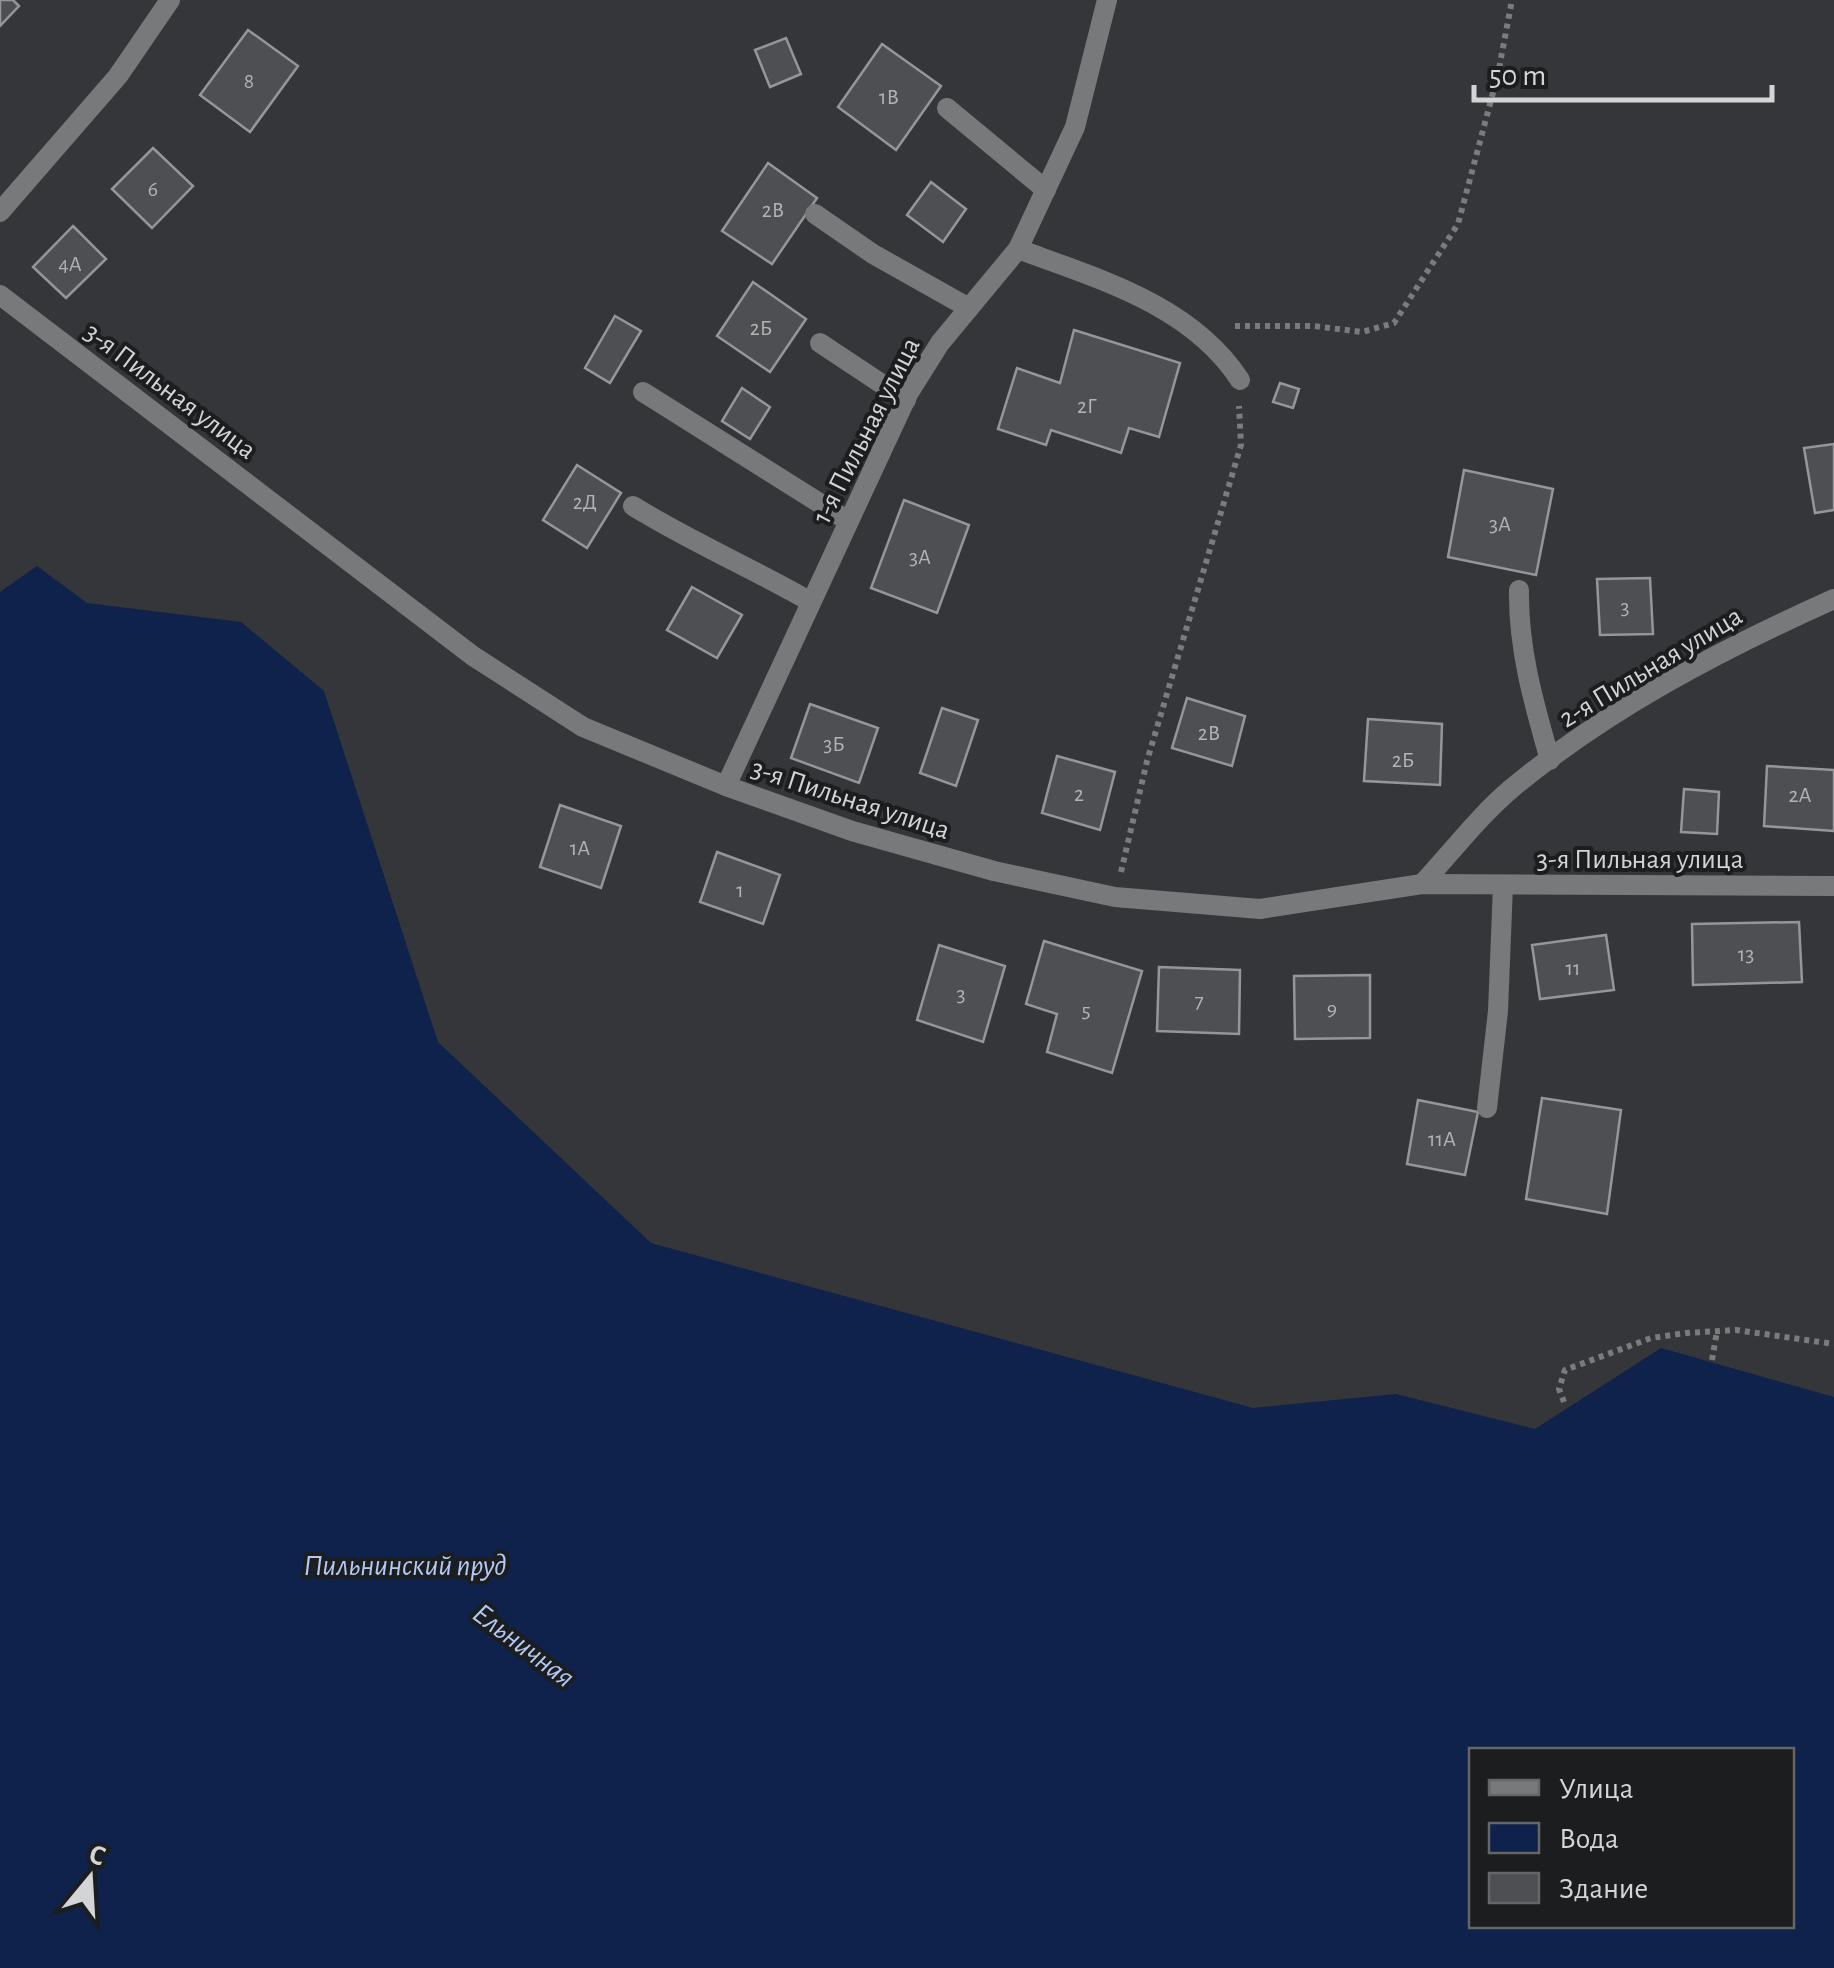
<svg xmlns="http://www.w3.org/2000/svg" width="1834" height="1968" viewBox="0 0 1834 1968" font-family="'Alegreya Sans',sans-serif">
<rect width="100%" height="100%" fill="#343639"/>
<path fill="#0e224b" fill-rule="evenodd" d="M37 566 87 603 241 622 324 691 438 1042 651 1243 1253 1408 1396 1394 1535 1429 1661 1348 1834 1397V1968H0V592ZM1472 1750H1792V1926H1472Z"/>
<g fill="#4d4f53" stroke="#94969b" stroke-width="2.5">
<polygon points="0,0 13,0 19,6 0,26"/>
<polygon points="248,30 298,66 250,132 200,95"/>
<polygon points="786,38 801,74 770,87 755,50"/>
<polygon points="882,44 941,86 896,150 838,107"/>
<polygon points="153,148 193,186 152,228 112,189"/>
<polygon points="768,163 817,198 772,264 722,231"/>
<polygon points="931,182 966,209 943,242 907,215"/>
<polygon points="73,226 106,259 66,298 33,267"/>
<polygon points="753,282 806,319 770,372 717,336"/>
<polygon points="615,316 641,331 610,383 585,368"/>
<polygon points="1074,330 1180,363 1159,437 1129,428 1121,453 1051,430 1046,445 998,429 1017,368 1060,383"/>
<polygon points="1280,383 1299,389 1293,408 1273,402"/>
<polygon points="742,388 770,407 750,439 722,421"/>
<polygon points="1834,444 1834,510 1815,513 1804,448"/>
<polygon points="577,465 621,493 587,548 543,520"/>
<polygon points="1464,470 1553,489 1536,575 1448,557"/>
<polygon points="904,500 969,525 937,613 871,588"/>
<polygon points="1650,578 1653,634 1600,635 1597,579"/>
<polygon points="692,587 742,615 717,658 667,630"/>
<polygon points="1187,698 1245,716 1232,766 1172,748"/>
<polygon points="810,704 878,728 859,783 791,758"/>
<polygon points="942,708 978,720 956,786 920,773"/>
<polygon points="1368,719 1442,724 1440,785 1364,781"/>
<polygon points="1057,756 1115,772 1100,830 1042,813"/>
<polygon points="1767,766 1834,770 1834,831 1764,826"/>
<polygon points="1684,789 1719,792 1717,834 1681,832"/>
<polygon points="560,805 621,826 601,888 540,867"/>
<polygon points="717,852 780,875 763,924 700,902"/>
<polygon points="1799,922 1802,982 1693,985 1692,924"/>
<polygon points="1606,935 1614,990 1540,999 1532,945"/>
<polygon points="1044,941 1142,971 1112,1073 1047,1052 1057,1014 1026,1004"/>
<polygon points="939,945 1005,966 983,1042 917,1020"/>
<polygon points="1159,967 1240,970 1239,1034 1157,1031"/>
<polygon points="1370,975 1370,1038 1295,1039 1294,976"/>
<polygon points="1542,1098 1621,1110 1607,1214 1526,1199"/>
<polygon points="1418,1100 1478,1112 1465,1175 1407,1164"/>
</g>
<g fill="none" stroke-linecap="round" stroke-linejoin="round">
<g stroke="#797b7d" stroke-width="6" stroke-dasharray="5 5" stroke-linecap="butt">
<polyline points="1235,326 1314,326 1362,332 1394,323 1458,224 1498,74 1512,0"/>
<polyline points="1121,872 1147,761 1241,445 1239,406"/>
<polyline points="1712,1360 1717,1331"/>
<polyline points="1564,1402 1559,1389 1565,1370 1651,1338 1686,1333 1736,1330 1834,1344"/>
</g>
<g stroke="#78797a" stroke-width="20">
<polyline points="947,108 1046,190"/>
<polyline points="815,214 873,254 969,308"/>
<path d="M1018 249C1099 279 1191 305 1240 380"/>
<polyline points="820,343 906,400"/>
<polyline points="643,392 848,521"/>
<path d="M633 506C691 542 752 568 811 602"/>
<path d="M1519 590C1518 649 1534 704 1550 760"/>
<polyline points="1487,1108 1498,1011 1503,885"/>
</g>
<g stroke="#78797a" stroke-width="20">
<polyline points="0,212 118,76 170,0"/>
<polyline points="0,295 473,656 583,727 726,786 852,831 994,871 1115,897 1260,909 1422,884 1834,886"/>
<polyline points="726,786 908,394 940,343 1018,249 1075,127 1107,0"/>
<path d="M1422 884C1451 853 1479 816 1511 789 1607 709 1720 650 1834 599"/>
</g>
</g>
<g text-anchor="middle" stroke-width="8" stroke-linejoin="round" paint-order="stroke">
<g font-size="22" fill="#b2b3b5">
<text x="249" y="88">8</text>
<text x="889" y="104">1В</text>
<text x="153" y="196">6</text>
<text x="773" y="217">2В</text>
<text x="70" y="271">4А</text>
<text x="761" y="335">2Б</text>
<text x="1087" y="413">2Г</text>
<text x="585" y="509">2Д</text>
<text x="1500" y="531">3А</text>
<text x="920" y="564">3А</text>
<text x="1625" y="614">3</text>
<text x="1209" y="740">2В</text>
<text x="834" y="751">3Б</text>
<text x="1403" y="767">2Б</text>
<text x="1079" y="801">2</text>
<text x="1800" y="802">2А</text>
<text x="580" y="855">1А</text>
<text x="740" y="897">1</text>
<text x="1746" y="961">13</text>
<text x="1573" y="975">11</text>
<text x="961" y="1001">3</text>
<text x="1199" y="1008">7</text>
<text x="1332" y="1015">9</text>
<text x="1086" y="1017">5</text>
<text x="1442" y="1146">11А</text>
</g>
<g font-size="28" fill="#d3d4d6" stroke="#1c1d1f">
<text transform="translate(171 390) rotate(37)" y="10">3-я Пильная улица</text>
<text transform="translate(865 430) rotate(-63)" y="10">1-я Пильная улица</text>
<text transform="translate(1650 666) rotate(-31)" y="10">2-я Пильная улица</text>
<text transform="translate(851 798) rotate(18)" y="10">3-я Пильная улица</text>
<text x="1640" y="868">3-я Пильная улица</text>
</g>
<g font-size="30" font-style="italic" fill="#b2c9f4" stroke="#1c1d1f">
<text x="405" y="1575">Пильнинский пруд</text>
<text transform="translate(524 1645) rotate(37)" y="10">Ельничная</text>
</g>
</g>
<rect x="1469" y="1748" width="325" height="180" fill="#1c1d1f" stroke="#656668" stroke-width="2.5"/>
<rect x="1489" y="1780" width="50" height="15" fill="#78797a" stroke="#656668" stroke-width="2.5"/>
<text x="1559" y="1798" font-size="30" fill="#d3d4d6">Улица</text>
<rect x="1489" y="1823" width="50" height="30" fill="#0e224b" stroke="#656668" stroke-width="2.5"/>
<text x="1559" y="1848" font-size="30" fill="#d3d4d6">Вода</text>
<rect x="1489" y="1873" width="50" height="30" fill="#4d4f53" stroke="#656668" stroke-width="2.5"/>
<text x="1559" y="1898" font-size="30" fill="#d3d4d6">Здание</text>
<g transform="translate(90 1878) rotate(18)" stroke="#1c1d1f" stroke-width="8" paint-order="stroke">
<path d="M0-8L18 38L0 25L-18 38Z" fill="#d3d4d6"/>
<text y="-15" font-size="28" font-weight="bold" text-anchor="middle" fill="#d3d4d6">С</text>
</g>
<path d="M1474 85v15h298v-15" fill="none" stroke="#d3d4d6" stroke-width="5"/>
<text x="1489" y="85" font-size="30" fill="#d3d4d6" stroke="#1c1d1f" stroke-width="8" paint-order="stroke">50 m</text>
</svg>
